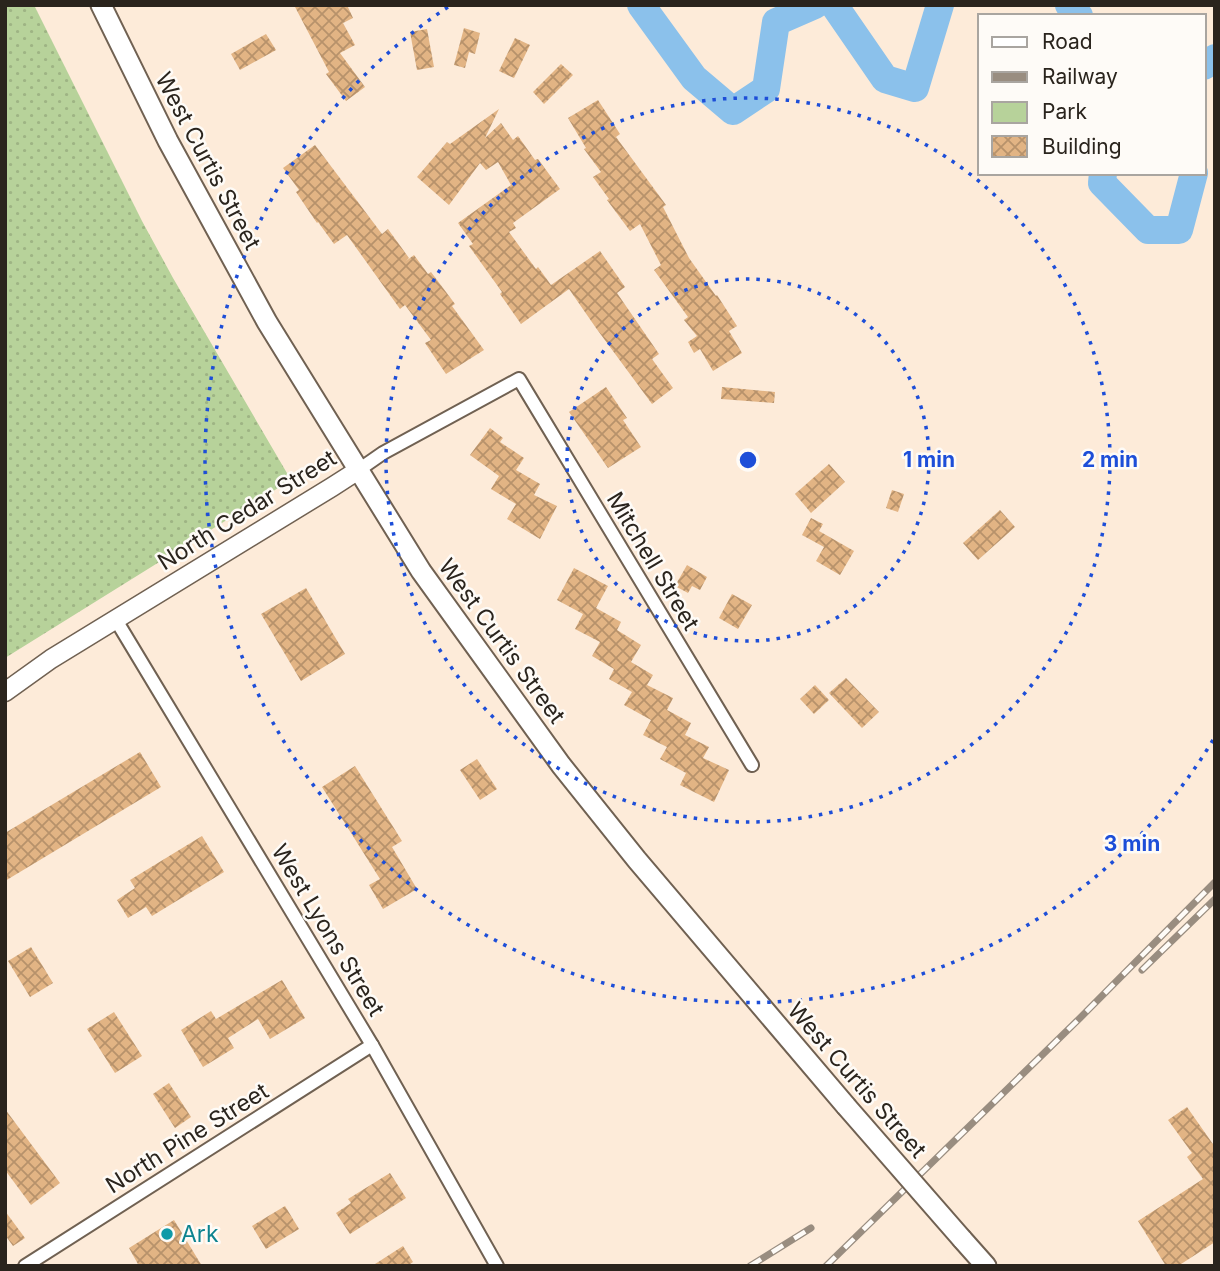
<svg xmlns="http://www.w3.org/2000/svg" width="1220" height="1271" viewBox="0 0 1220 1271" font-family="Inter,sans-serif">
<defs>
<pattern id="green-dots" width="8" height="8" patternUnits="userSpaceOnUse" patternTransform="scale(1.75)"><rect width="8" height="8" fill="#b7d29a"/><path d="M2 2h.1M6 6h.1" fill="none" stroke="#9eb484" stroke-width="1.8" stroke-linecap="round"/></pattern>
<pattern id="building-cross-hatch" width="8" height="8" patternUnits="userSpaceOnUse" patternTransform="scale(1.75)"><rect width="8" height="8" fill="#e2b484"/><path d="M0 0l8 8M0 8l8-8" fill="none" stroke="#b7926b"/></pattern>
</defs>
<rect width="100%" height="100%" fill="#fdebd9"/>
<polygon fill="url(#green-dots)" points="5,5 34,5 142,221 173,278 291,480 5,658"/>
<g fill="none" stroke-linecap="round" stroke-linejoin="round">
<g stroke="#8bc1eb" stroke-width="28">
<polyline points="641,5 694,78 733,111 766,89 776,22 815,5"/>
<polyline points="834,5 885,79 915,88 940,5"/>
<polyline points="1069,5 1079,16"/>
<polyline points="1204,66 1215,58"/>
<polyline points="1103,173 1102,183 1148,230 1179,230 1194,173"/>
</g>
</g>
<g fill="url(#building-cross-hatch)">
<polygon points="294,5 347,5 353,18 343,23 355,45 340,53 365,87 346,101 326,74 329,72"/>
<polygon points="464,28 480,33 475,54 469,52 465,68 454,65"/>
<polygon points="427,29 434,67 417,70 410,32"/>
<polygon points="266,34 276,50 240,70 231,54"/>
<polygon points="515,38 530,45 514,78 499,71"/>
<polygon points="561,64 573,75 544,104 533,92"/>
<polygon points="598,100 620,134 616,137 666,205 663,207 689,258 716,296 717,295 737,326 729,331 742,353 713,371 700,349 694,353 688,342 697,336 684,320 688,317 654,270 661,265 640,224 630,231 607,200 609,199 593,177 601,172 584,149 586,148 568,118"/>
<polygon points="499,109 485,138 501,123 513,140 518,136 535,160 538,159 560,189 513,223 516,228 509,232 536,269 538,267 551,285 600,251 625,287 617,293 659,354 652,359 673,388 652,404 596,328 569,289 521,324 500,294 502,292 469,246 473,244 458,223 511,185 498,162 486,170 480,163 449,205 417,177 447,142 450,144"/>
<polygon points="315,145 382,234 388,229 409,258 406,261 414,255 428,274 431,272 455,304 452,306 484,350 446,374 425,343 431,340 405,305 400,309 347,235 334,244 318,222 317,223 296,192 299,190 283,168"/>
<polygon points="606,387 627,418 623,420 641,447 608,468 569,412"/>
<polygon points="722,387 775,392 774,403 721,399"/>
<polygon points="490,428 503,438 500,442 524,458 516,470 540,484 534,495 557,506 540,539 507,519 516,504 491,489 499,476 470,455"/>
<polygon points="829,464 845,482 811,513 795,494"/>
<polygon points="892,490 904,494 898,512 886,508"/>
<polygon points="1000,510 1015,527 978,560 963,543"/>
<polygon points="811,518 823,524 819,531 854,551 840,575 816,561 824,547 802,535"/>
<polygon points="687,565 707,577 700,590 692,586 688,593 675,586"/>
<polygon points="574,568 608,586 596,608 621,622 617,630 641,645 631,662 653,675 647,685 673,698 667,710 691,723 685,735 709,747 703,758 729,770 714,802 680,785 686,773 660,759 667,747 643,735 651,720 624,705 632,692 609,679 614,669 592,656 600,642 575,629 583,614 557,600"/>
<polygon points="306,588 345,654 301,681 261,614"/>
<polygon points="732,594 752,605 738,629 719,618"/>
<polygon points="846,678 879,712 862,728 829,693"/>
<polygon points="815,685 829,700 814,714 800,699"/>
<polygon points="140,752 161,787 5,881 5,833"/>
<polygon points="477,759 497,789 480,800 460,770"/>
<polygon points="355,766 402,841 392,847 417,889 383,909 369,885 380,879 322,787"/>
<polygon points="202,836 224,872 152,916 146,907 128,918 117,900 135,888 130,880"/>
<polygon points="31,947 53,983 30,997 8,961"/>
<polygon points="282,980 305,1018 270,1039 258,1019 228,1038 234,1048 203,1067 181,1030 211,1011 216,1019"/>
<polygon points="114,1012 142,1056 115,1073 87,1029"/>
<polygon points="169,1083 191,1117 175,1128 153,1094"/>
<polygon points="1187,1107 1215,1147 1215,1242 1178,1266 1166,1266 1138,1221 1203,1179 1187,1157 1192,1153 1168,1120"/>
<polygon points="5,1109 60,1183 31,1205 5,1170"/>
<polygon points="390,1173 406,1198 350,1234 336,1213 351,1203 348,1199"/>
<polygon points="285,1206 299,1229 266,1249 252,1226"/>
<polygon points="5,1211 25,1238 13,1246 5,1235"/>
<polygon points="174,1220 202,1266 139,1266 129,1248"/>
<polygon points="403,1246 413,1262 407,1266 372,1266"/>
</g>
<g fill="none" stroke-linecap="round" stroke-linejoin="round">
<g stroke="#706152" stroke-width="16">
<g id="street">
<polyline points="360,469 383,453 519,379 752,765"/>
<polyline points="116,620 372,1045 497,1266"/>
<polyline points="25,1266 372,1045"/>
</g>
</g>
<g stroke="#706152" stroke-width="21">
<polyline id="secondary" points="5,692 51,659 332,487 360,469"/>
</g>
<g stroke="#706152" stroke-width="23">
<g id="primary">
<polyline points="101,5 168,141 267,322 421,571 561,765 637,860 846,1106"/>
<polyline points="962,1239 986,1266"/>
</g>
</g>
<use href="#street" stroke="#fff" stroke-width="12"/>
<use href="#secondary" stroke="#fff" stroke-width="18"/>
<use href="#primary" stroke="#fff" stroke-width="19"/>
<g stroke="#998d80" stroke-width="7">
<g id="rail">
<polyline points="1142,970 1215,899"/>
<polyline points="750,1266 811,1228"/>
<polyline points="826,1266 1080,1018 1215,882"/>
</g>
</g>
<use href="#rail" stroke="#fefbf7" stroke-width="4.5" stroke-dasharray="13" stroke-linecap="butt"/>
<g stroke="#706152" stroke-width="23" stroke-linecap="butt">
<polyline id="primary-bridge" points="846,1106 962,1239"/>
</g>
<use href="#primary-bridge" stroke="#fff" stroke-width="19"/>
</g>
<g fill="none" stroke="#1d4ed8" stroke-width="3.5" stroke-dasharray="3.5 7">
<circle cx="748" cy="460" r="181"/>
<circle cx="748" cy="460" r="362"/>
<path d="M1213 740A543 543 0 1 1 448 7"/>
</g>
<circle fill="#0f9aa8" stroke="#fefbf7" stroke-width="2.5" cx="167" cy="1234" r="7"/>
<g text-anchor="middle" stroke-width="5" stroke-linejoin="round" paint-order="stroke">
<g font-size="23" fill="#2a241d" stroke="#fefbf7">
<text transform="translate(208 161) rotate(62)" y="8">West Curtis Street</text>
<text transform="translate(247 510) rotate(-32)" y="8">North Cedar Street</text>
<text transform="translate(653 561) rotate(59)" y="8">Mitchell Street</text>
<text transform="translate(502 641) rotate(54)" y="8">West Curtis Street</text>
<text transform="translate(328 930) rotate(59)" y="8">West Lyons Street</text>
<text transform="translate(857 1080) rotate(49)" y="8">West Curtis Street</text>
<text transform="translate(187 1138) rotate(-32)" y="8">North Pine Street</text>
</g>
<g font-size="23" fill="#0d838f" stroke="#fefbf7" text-anchor="start">
<text x="181" y="1242">Ark</text>
</g>
</g>
<circle cx="748" cy="460" r="10" fill="#1d4ed8" stroke="#fefbf7" stroke-width="3.5"/>
<g font-size="21" text-anchor="middle" font-weight="bold" fill="#1d4ed8" stroke="#fefbf7" stroke-width="5" stroke-linejoin="round" paint-order="stroke">
<text x="929" y="467">1 min</text>
<text x="1110" y="467">2 min</text>
<text x="1132" y="851">3 min</text>
</g>
<rect width="1220" height="1271" fill="none" stroke="#2a241d" stroke-width="14"/>
<rect x="978" y="14" width="228" height="161" fill="#fefbf7" stroke="#a9a5a0" stroke-width="2"/>
<rect x="992" y="37" width="35" height="10" fill="#ffffff" stroke="#a9a5a0" stroke-width="2"/>
<text x="1042" y="49" font-size="21" fill="#2a241d">Road</text>
<rect x="992" y="72" width="35" height="10" fill="#998d80" stroke="#a9a5a0" stroke-width="2"/>
<text x="1042" y="84" font-size="21" fill="#2a241d">Railway</text>
<rect x="992" y="102" width="35" height="21" fill="#b7d29a" stroke="#a9a5a0" stroke-width="2"/>
<text x="1042" y="119" font-size="21" fill="#2a241d">Park</text>
<rect x="992" y="136" width="35" height="21" fill="url(#building-cross-hatch)" stroke="#a9a5a0" stroke-width="2"/>
<text x="1042" y="154" font-size="21" fill="#2a241d">Building</text>
</svg>
